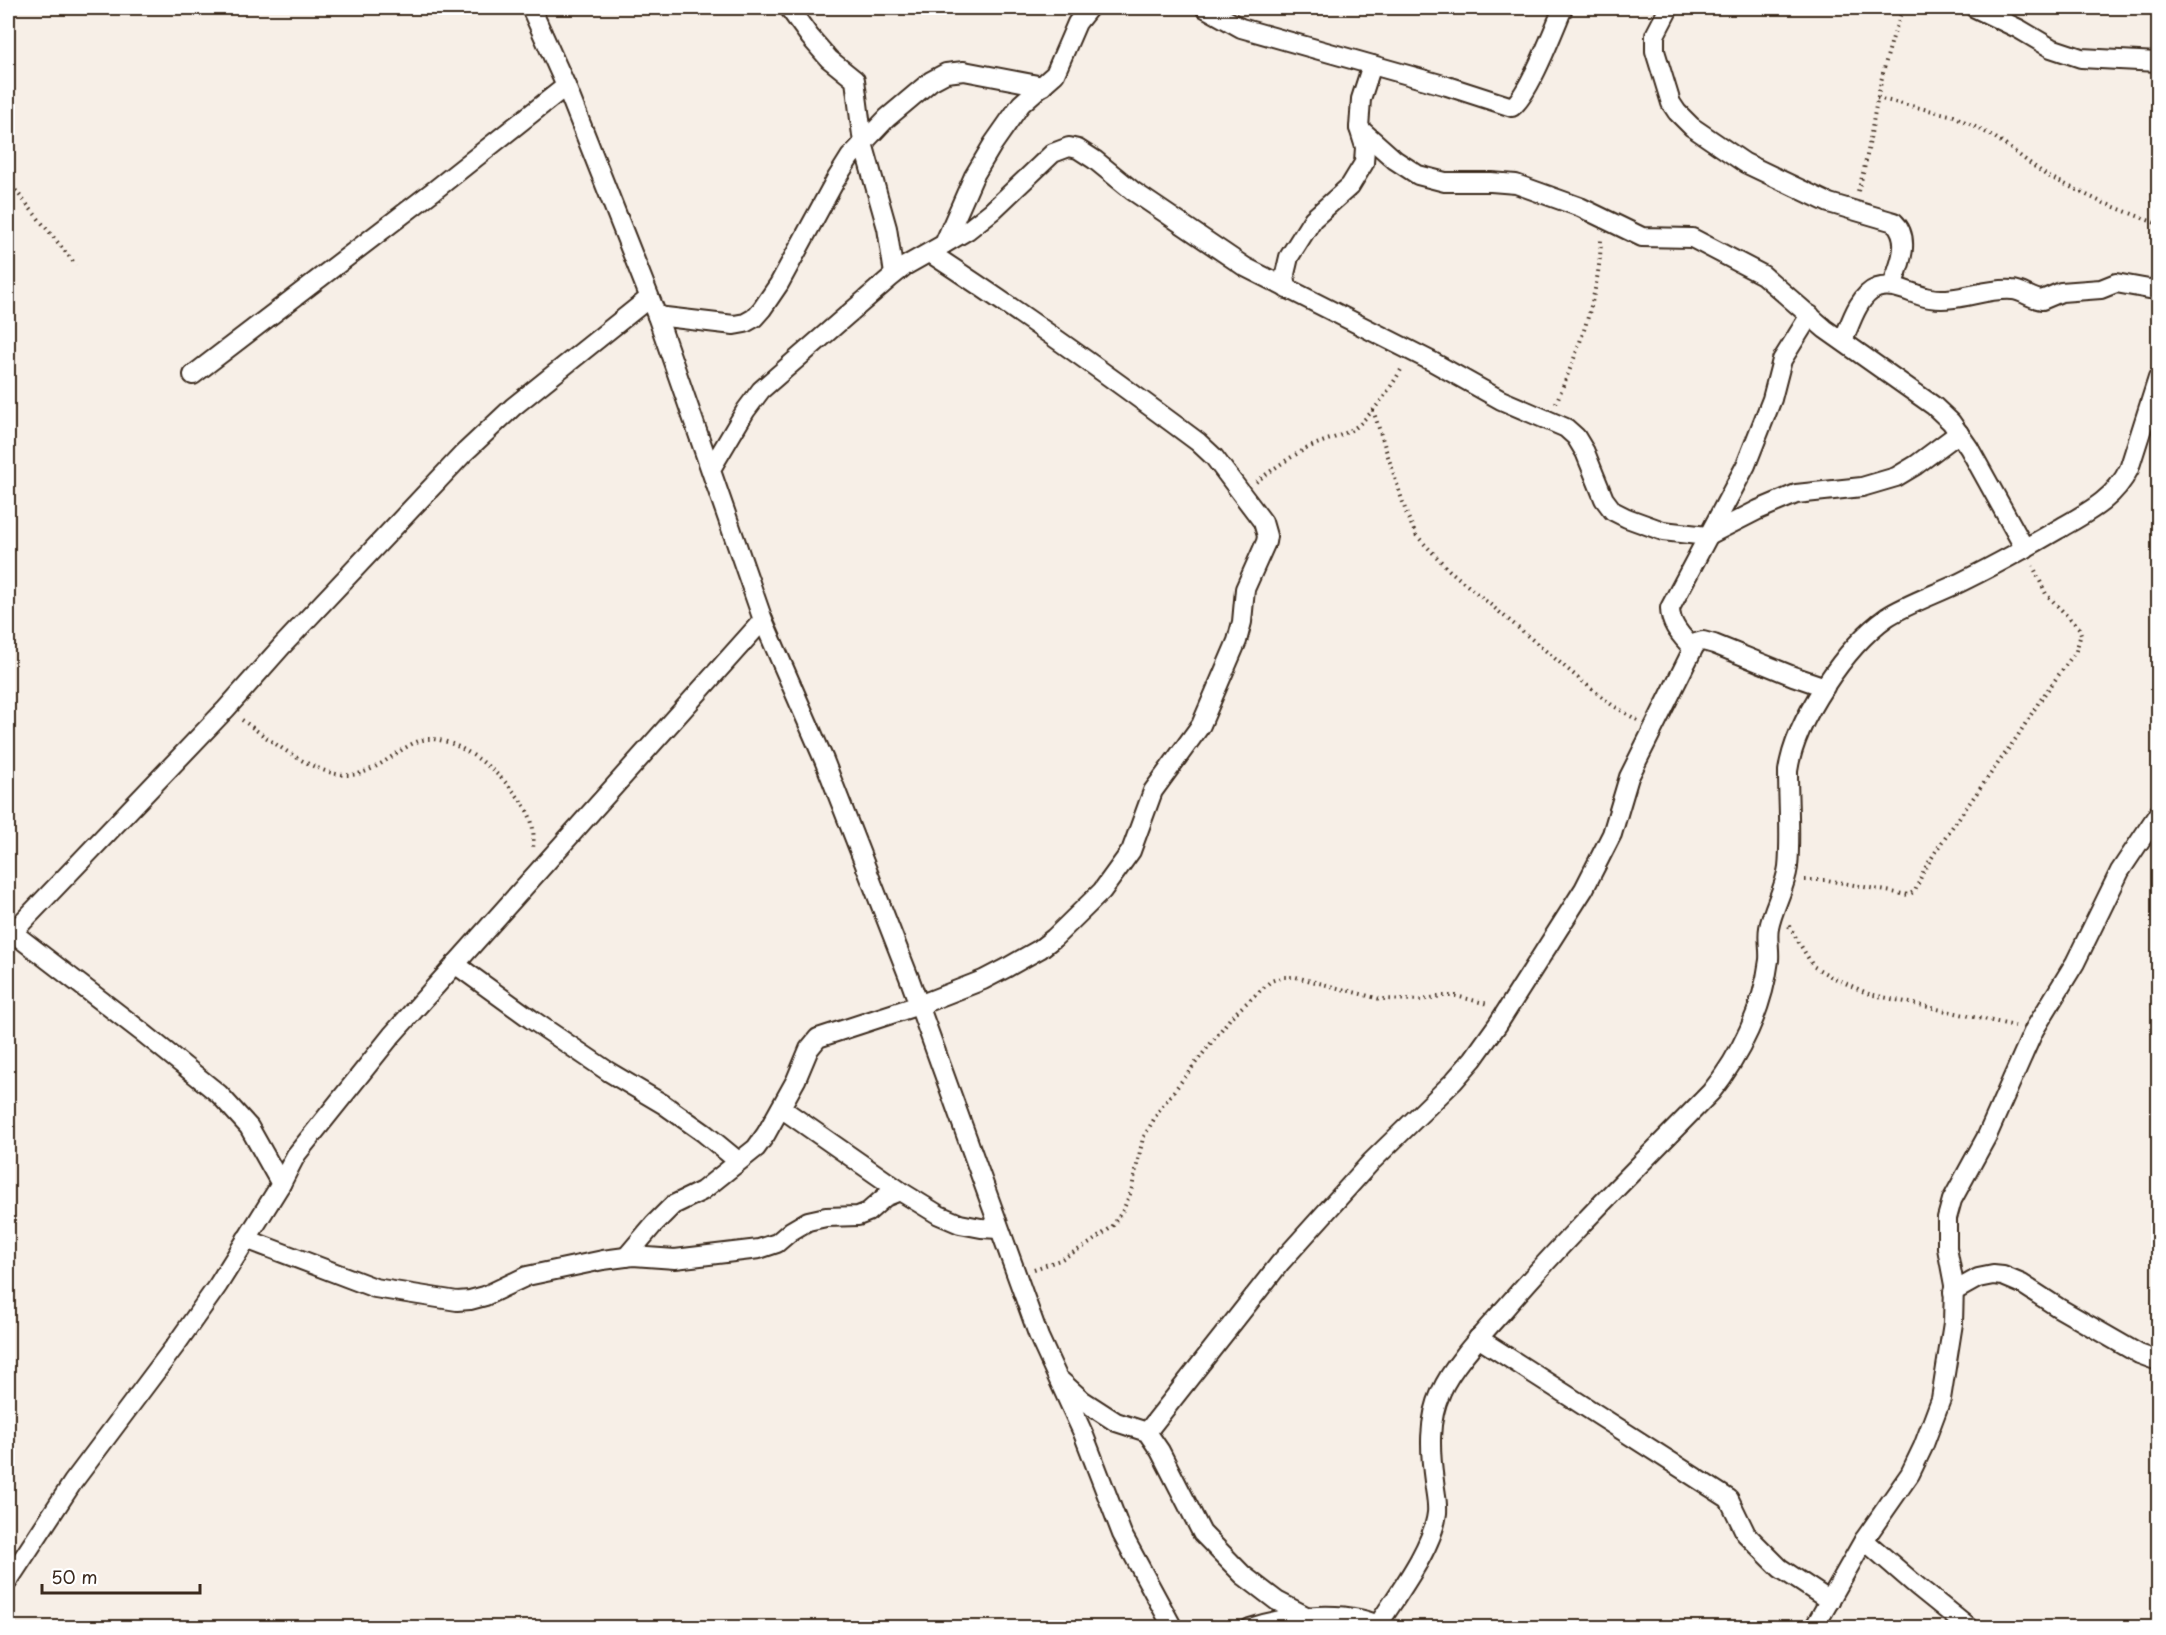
<svg xmlns="http://www.w3.org/2000/svg" width="2166" height="1635" viewBox="0 0 2166 1635" font-family="'Playpen Sans',sans-serif">
<rect width="100%" height="100%" fill="#f7efe7"/>
<filter id="ink" filterUnits="userSpaceOnUse"><feTurbulence type="fractalNoise" baseFrequency=".0167" numOctaves="2"/><feDisplacementMap in="SourceGraphic" scale="12" xChannelSelector="R" yChannelSelector="G"/><feConvolveMatrix kernelMatrix="1 2 1 2 8 2 1 2 1" color-interpolation-filters="sRGB"/></filter>
<g filter="url(#ink)">
<g fill="none" stroke-linecap="round" stroke-linejoin="round">
<g stroke="#3b2a1e" stroke-width="22">
<g id="minor">
<polyline points="531,8 566,86 657,316 763,620 824,760 910,980 1039,1337 1083,1433 1122,1534 1173,1628"/>
<polyline points="789,8 810,37 829,59 855,80 863,143 887,228 894,274"/>
<path d="M1205 8 1241 28 1447 86 1512 107C1529 95 1554 29 1563 8"/>
<path d="M1669 8 1655 35V51L1671 103 1677 112 1692 127 1745 163 1829 203 1894 222C1912 239 1899 267 1892 286"/>
<polyline points="1975,8 2019,29 2051,48 2081,58 2158,62"/>
<polyline points="1359,128 1395,160 1418,175 1445,182 1491,182 1516,184 1580,207 1642,237 1692,238 1763,275 1825,329 1934,406 1951,422 1969,448 2025,549"/>
<polyline points="944,244 968,230 992,211 1053,153 1069,147 1078,149 1095,160 1133,191 1245,267 1433,362 1501,400 1566,428 1576,437 1585,452 1604,499 1613,511 1627,518 1663,531 1707,536 1758,510 1796,494 1862,487 1896,477 1916,465 1959,433"/>
<polyline points="1287,289 1285,274 1289,257 1313,219 1350,186 1364,163 1365,147 1359,128 1361,99 1372,65"/>
<polyline points="657,316 734,325 745,323 754,318 762,309 779,284 835,181 850,157 887,118 931,81 946,73 964,71 1043,86"/>
<path d="M1843 341C1850 325 1858 295 1877 288 1895 282 1912 295 1930 298 1957 303 1984 288 2012 290 2022 290 2031 299 2042 300L2061 292 2101 289 2116 283 2149 289 2158 288"/>
<polyline points="193,375 436,189 566,86"/>
<polyline points="711,469 746,410 761,390 890,278 905,266 944,244 974,176 993,144 1021,104 1055,74 1077,23 1089,8"/>
<path d="M1692 648C1682 636 1670 625 1670 608L1746 465 1772 399 1782 360 1810 315"/>
<polyline points="8,929 142,1032 219,1094 249,1127 281,1184"/>
<polyline points="12,933 226,709 282,646 463,454 513,407 649,298"/>
<polyline points="455,964 531,1019 609,1072 663,1104 704,1133 738,1161"/>
<polyline points="781,1108 900,1191 939,1215 960,1224 981,1228 999,1229"/>
<polyline points="246,1239 375,1288 457,1301 470,1300 485,1296 527,1276 603,1260 633,1256 675,1259 759,1249 777,1243 791,1231 808,1221 826,1217 858,1216 868,1212 885,1197 900,1191"/>
<path d="M626 1257 654 1224 673 1205 702 1191 756 1148 766 1134 796 1080 809 1049 818 1038 919 1005 983 980 1008 967 1040 949 1054 938 1102 891 1131 851 1153 791 1201 725 1237 641 1242 622 1245 589 1266 542 1267 536 1263 522 1214 457 1198 442C1111 377 1022 313 930 253"/>
<polyline points="1953,1292 1978,1278 1993,1275 2003,1276 2022,1284 2059,1308 2139,1354 2158,1361"/>
<polyline points="1478,1338 1729,1499 1746,1534 1780,1568 1830,1601"/>
<polyline points="1061,1381 1082,1400 1116,1422 1147,1432 1160,1451 1202,1533 1243,1575 1277,1601 1308,1617"/>
<polyline points="1147,1432 1280,1263 1371,1162 1453,1082 1473,1059 1498,1024 1584,889 1612,834 1629,777 1696,643 1703,641 1714,644 1793,676 1825,687"/>
<polyline points="1864,1540 1917,1586 1969,1628"/>
<polyline points="8,1581 73,1482 175,1346 218,1285 281,1184 296,1155 392,1035 763,620"/>
<path d="M1378 1625C1397 1595 1433 1548 1437 1513 1438 1503 1435 1491 1434 1481 1430 1452 1428 1420 1441 1392 1453 1364 1487 1329 1507 1306 1572 1231 1642 1163 1711 1092 1741 1055 1763 1008 1769 960 1770 949 1767 938 1769 928 1773 907 1785 889 1788 867 1791 837 1788 802 1788 771 1795 721 1846 646 1887 617 1907 604 1939 593 1961 582 1994 566 2026 548 2057 530 2086 513 2114 500 2129 469L2158 378"/>
<path d="M1250 1628C1286 1616 1349 1608 1383 1628"/>
<polyline points="1814,1628 1864,1540 1910,1474 1923,1447 1941,1399 1953,1323 1954,1285 1947,1248 1947,1218 1952,1200 1987,1136 2034,1030 2075,963 2120,871 2158,814"/>
</g>
</g>
<g stroke="#3b2a1e" stroke-width="4" stroke-dasharray="1.5 4.5" stroke-linecap="butt">
<polyline points="1877,98 1954,116 1993,136 2046,175 2099,201 2158,224"/>
<polyline points="8,181 76,265"/>
<path d="M1858 191C1868 160 1871 129 1878 96 1884 66 1892 37 1903 8"/>
<path d="M1556 403C1578 351 1600 295 1601 238"/>
<polyline points="1373,410 1407,515 1416,535 1449,570 1583,682 1612,705 1639,721"/>
<path d="M1256 482C1273 469 1291 456 1310 447 1326 439 1343 437 1357 426 1376 410 1390 389 1402 368"/>
<path d="M242 720C269 739 312 774 346 775 379 776 403 740 429 739 464 738 518 787 530 817 534 827 534 839 533 849"/>
<polyline points="1805,880 1827,880 1908,895 1915,891 1924,870 1943,840 2017,737 2039,702 2076,651 2081,634 2079,628 2046,594 2033,566"/>
<polyline points="1789,926 1813,966 1830,976 1869,994 2015,1026"/>
<polyline points="1034,1269 1060,1260 1090,1243 1112,1227 1123,1210 1131,1192 1143,1138 1160,1109 1232,1016 1271,981 1283,977 1296,977 1380,999 1421,1000 1442,996 1456,996 1488,1004"/>
</g>
<use href="#minor" stroke="#fff" stroke-width="18"/>
</g>
</g>
<rect width="2166" height="1635" fill="none" stroke="#fff" stroke-width="30"/>
<rect x="15" y="15" width="2136" height="1605" fill="none" stroke="#3b2a1e" stroke-width="2" filter="url(#ink)"/>
<path d="M42 1584v9h158v-9" fill="none" stroke="#3b2a1e" stroke-width="3"/>
<text x="51" y="1584" font-size="18" fill="#3b2a1e" stroke="#ffffff" stroke-width="4.5" paint-order="stroke">50 m</text>
</svg>
